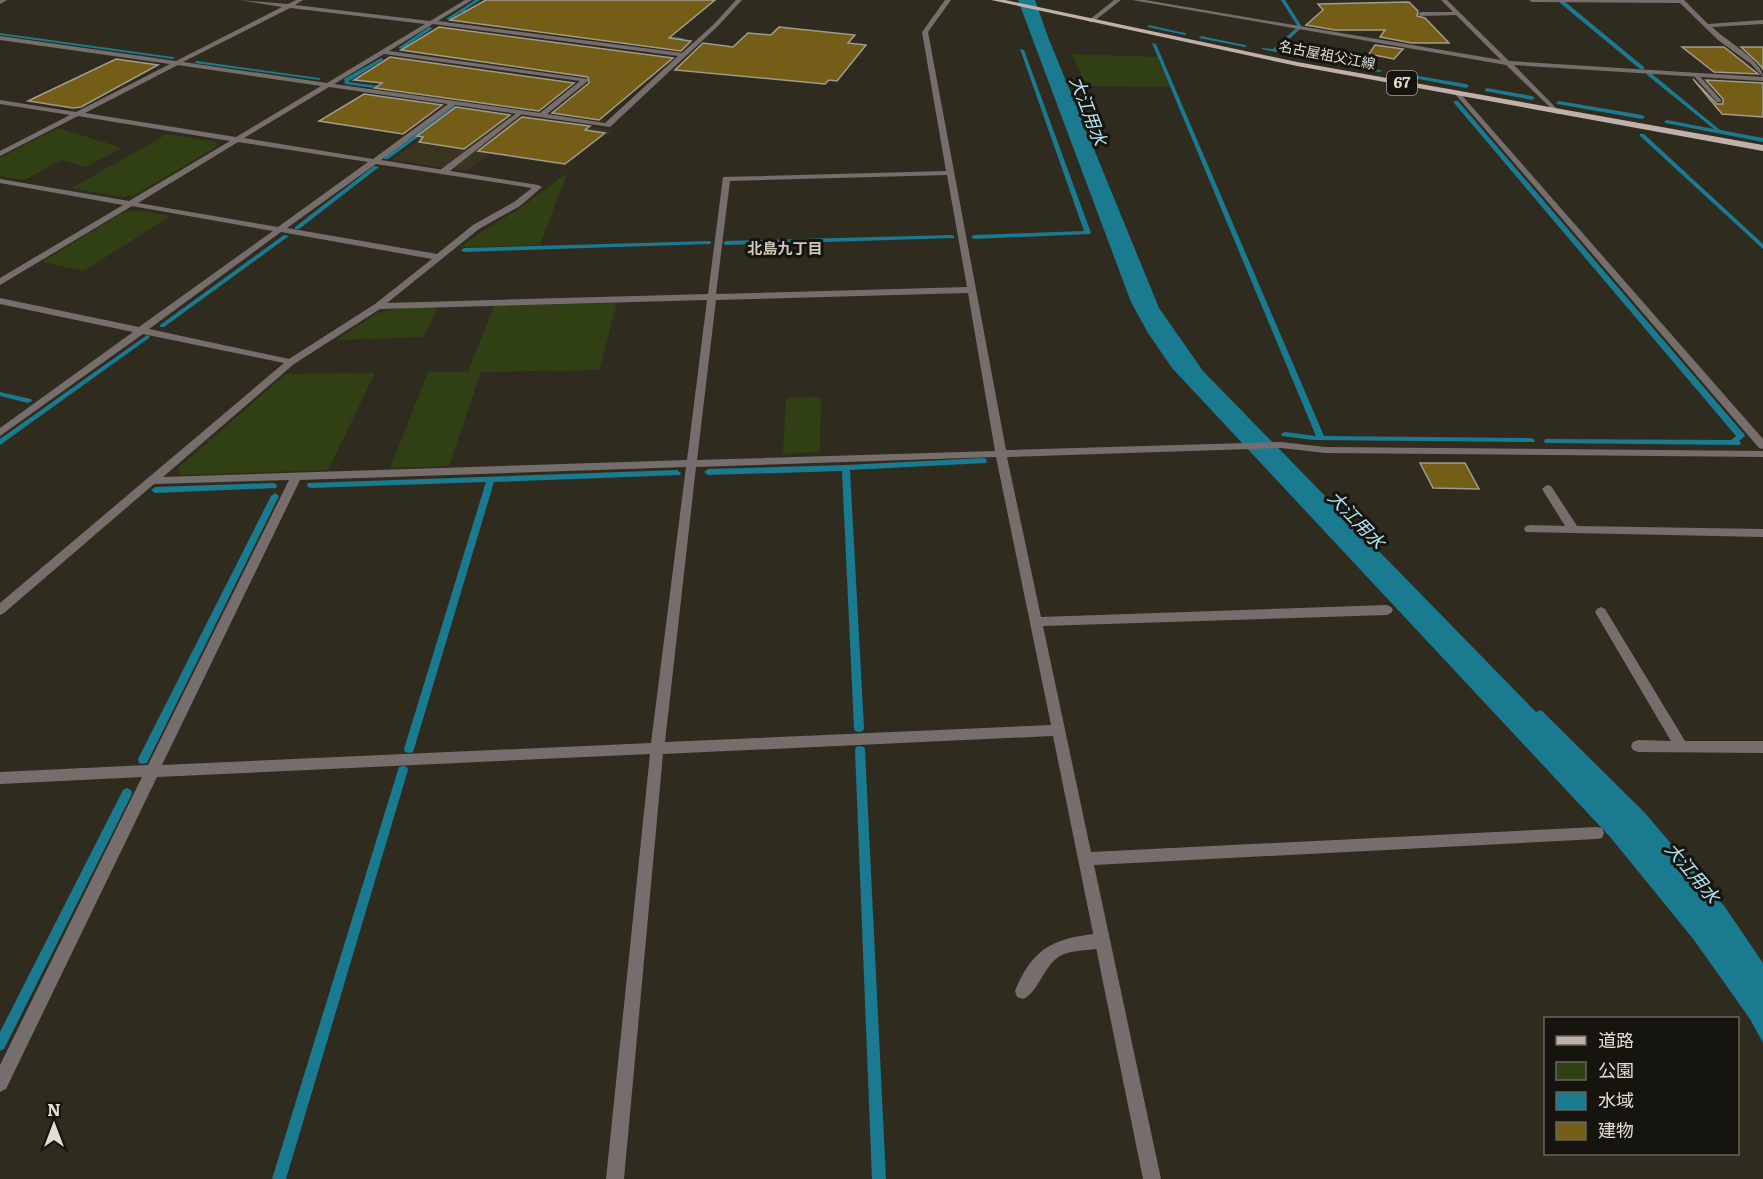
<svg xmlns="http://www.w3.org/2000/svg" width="1763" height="1179" viewBox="0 0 1763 1179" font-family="Literata,'Noto Sans JP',serif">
<rect width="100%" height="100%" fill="#302b1f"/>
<polygon fill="#3a3320" points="461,108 613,130 564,166 489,154 467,171 392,160"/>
<g fill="#314014">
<polygon points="1072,54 1157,57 1170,87 1086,86"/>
<polygon points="58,128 122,148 86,167 61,160 24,180 0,176 0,158"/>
<polygon points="167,134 216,142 216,147 135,195 122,197 72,188"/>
<polygon points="567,173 540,245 459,247 523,206"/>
<polygon points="137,210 170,216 84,271 42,262 122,213"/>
<polygon points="617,303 599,370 481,372 449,466 390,468 428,372 468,372 494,306"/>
<polygon points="438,307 423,337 337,340 377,313 401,308"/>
<polygon points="375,373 328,470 180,475 178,468 286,374"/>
<polygon points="821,397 820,452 783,454 786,398"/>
</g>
<polygon fill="#197a90" points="1018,0 1035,0 1048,37 1159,308 1203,371 1536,712 1541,710 1645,813 1725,907 1763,963 1763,1043 1750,1019 1694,940 1611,838 1172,368 1148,333 1131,302"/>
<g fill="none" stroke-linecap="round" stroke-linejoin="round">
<g fill="#197a90" fill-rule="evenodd">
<polygon points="475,0 480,0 465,10 479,12 479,14 461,12 450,20 446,19"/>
<polygon points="1281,0 1285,0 1302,27 1298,27"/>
<polygon points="1560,1 1564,1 1644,67 1644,69 1640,69 1560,3"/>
<polygon points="1149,25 1185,33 1187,34 1185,35 1147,27"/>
<polygon points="429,27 433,28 402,49 398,48"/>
<polygon points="1296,28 1300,29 1276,52 1261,49 1263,48 1273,49"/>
<polygon points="0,33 173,57 175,58 173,59 0,35"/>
<polygon points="657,35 682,38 684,39 682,40 655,37"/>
<polygon points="1201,36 1245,45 1247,46 1245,47 1199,38"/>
<polygon points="1152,43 1156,44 1324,436 1531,438 1535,440 1534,442 1313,440 1282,436 1281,434 1285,432 1316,436"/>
<polygon points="1020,49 1024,50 1091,233 1090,234 974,239 971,237 974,235 1084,231"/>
<polygon points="1294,54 1317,58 1319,59 1317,60 1292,56 1292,55"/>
<polygon points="381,58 383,59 383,60 349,81 349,82 386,87 388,88 388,90 345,84 344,79"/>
<polygon points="197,61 319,78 321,79 319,80 195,63 195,62"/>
<polygon points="1337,62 1380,70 1382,71 1380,72 1335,64 1335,63"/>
<polygon points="1400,73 1466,84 1469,86 1466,88 1398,75 1398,74"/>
<polygon points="1647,73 1651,73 1720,130 1763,138 1763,142 1665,123 1664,122 1667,120 1714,129 1647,75"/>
<polygon points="1487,88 1532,96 1535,98 1532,100 1485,91 1485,89"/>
<polygon points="1454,101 1458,101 1744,434 1745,436 1739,441 1741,443 1740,445 1545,443 1544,441 1545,439 1548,439 1731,440 1736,436 1454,103"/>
<polygon points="1559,101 1642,115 1645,117 1642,119 1557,104 1556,103"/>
<polygon points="454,106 459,107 388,159 384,159 384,157"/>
<polygon points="1640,134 1644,134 1763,244 1763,249 1640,136"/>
<polygon points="374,166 379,167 299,229 295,229 295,227"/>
<polygon points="284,235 289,236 164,327 160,327 160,325"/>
<polygon points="952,235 954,236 954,238 726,245 723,243 726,241"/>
<polygon points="709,241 711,242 711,244 464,252 461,250 464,248"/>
<polygon points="147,335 150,337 149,338 0,445 0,439"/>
<polygon points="0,392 31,399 32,401 28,403 0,396"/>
<polygon points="983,458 986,459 987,461 986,463 850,470 864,728 863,731 859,732 855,731 854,728 842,471 708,475 704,472 708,469 846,465"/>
<polygon points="677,470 681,473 680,475 494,482 414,749 413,752 409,753 405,752 404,749 486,482 311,488 308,487 307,485 308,483"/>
<polygon points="273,483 276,484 277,486 276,488 155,493 151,490 155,487"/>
<polygon points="275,493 279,496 147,763 143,764 139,763 138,760 139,757 271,496"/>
<polygon points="860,746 864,747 865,750 886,1179 872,1179 855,750 856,747"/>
<polygon points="403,766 407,767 408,770 286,1179 272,1179 398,770 399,767"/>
<polygon points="127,788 131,790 132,793 131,796 4,1049 0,1051 0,1032 123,790"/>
</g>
</g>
<g fill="#745d17" stroke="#a29c8d" stroke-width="1.5">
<polygon points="486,0 715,0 669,38 691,41 681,51 450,20"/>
<polygon points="1409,2 1418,11 1417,16 1425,18 1449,43 1412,43 1380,37 1385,30 1335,30 1306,25 1323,10 1318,4"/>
<polygon points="439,27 673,58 599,120 552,113 589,83 588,77 401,50"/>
<polygon points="779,27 855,35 848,43 866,45 837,81 829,80 825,84 675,70 703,43 733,47 748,33 771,35"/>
<polygon points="1375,45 1403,49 1394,59 1369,54"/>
<polygon points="1682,47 1724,47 1758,74 1714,72"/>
<polygon points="1741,47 1763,47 1763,69 1758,63"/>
<polygon points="390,57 574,83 539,111 375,88 382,83 354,80"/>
<polygon points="116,59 158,65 81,107 73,108 28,101"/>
<polygon points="1693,79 1717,104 1723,104 1723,99 1706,80 1763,83 1763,117 1722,114"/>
<polygon points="364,94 442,105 403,134 319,121"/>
<polygon points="456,107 510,115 464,149 419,142 423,137 417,136"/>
<polygon points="522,117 590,126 585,130 605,133 565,164 478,151"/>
<polygon points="1420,463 1465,463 1479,489 1433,488"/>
</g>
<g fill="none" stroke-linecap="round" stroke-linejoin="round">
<g fill="#766e6c" fill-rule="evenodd">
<polygon points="1457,12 1459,15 1421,16 1418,14 1421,12"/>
<polygon points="1693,73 1697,73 1721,100 1721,102 1717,102 1693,75"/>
<polygon points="518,112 523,113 446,174 440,174 440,170"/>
<polygon points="1547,485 1551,486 1577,526 1763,529 1763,537 1526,532 1524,529 1526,526 1530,525 1565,526 1542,489"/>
<polygon points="1601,607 1605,609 1685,741 1763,741 1763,753 1638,752 1633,750 1631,746 1633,742 1638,740 1671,741 1595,612 1597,609"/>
<path d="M1102 933 1108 936 1110 941 1108 946C1093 952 1074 948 1060 956 1044 965 1038 993 1023 999L1017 997 1015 991C1034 945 1056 938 1102 933Z"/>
</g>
<g fill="#766e6c" fill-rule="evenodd">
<polygon points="0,0 7,0 0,4"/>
<path d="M239 0 288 4 296 0H303L295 5 430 21 465 0H472L438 21 682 53 714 24 736 0H742L718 26 610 127 455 105 381 160 538 185 542 187 520 206 479 229 387 303 708 294 723 177 946 171 922 32 945 0H951L928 32 1006 450 1281 442 1325 447 1763 451V457L1325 453 1281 448 1007 457 1041 617 1387 605 1391 607 1393 610 1391 613 1387 615 1043 626 1091 852 1597 827 1602 828 1604 833 1602 838 1597 839 1094 865 1161 1179H1143L1053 736 663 754 624 1179H606L650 754 157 777 6 1089 0 1092V1065L142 777 0 784V772L148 765 289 480 154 484 4 613 0 615V603L284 363 143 334 0 436V428L133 332 0 304V298L139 327 273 231 132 206 0 285V278L123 205 0 183V179L129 201 230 141 78 116 0 156V151L70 115 0 104V100L76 112 170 64 0 40V36L176 61 282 7ZM290 8 425 24 327 83 183 62ZM433 24 678 56 605 123 547 114 588 81V79L389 51ZM384 54 580 81 540 113 334 84ZM178 65 321 86 236 137 85 113ZM329 87 448 104 373 159 244 138ZM238 142 368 162 278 227 138 203ZM376 164 532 188 514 202 473 225 437 254 287 228ZM947 175 967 287 716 294 730 181ZM281 232 432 259 375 304 289 359 149 329ZM968 293 995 451 697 460 716 300ZM707 300 687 460 163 477 294 364 380 309ZM996 457 1051 725 665 742 696 467ZM686 467 651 743 162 765 300 480Z"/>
<polygon points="1114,0 1121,0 1093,22 1089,22 1089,20"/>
<polygon points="1132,0 1145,0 1501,60 1441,0 1447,0 1509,61 1763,77 1763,81 1514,65 1559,111 1559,113 1557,114 1506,65"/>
<path d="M1529 0H1684L1708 24 1763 20V24L1712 27C1724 39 1763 61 1763 77L1751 64 1718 40 1680 3 1532 2Z"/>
<polygon points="1455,92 1459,92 1763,439 1763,449 1759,448 1455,94"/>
</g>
<polygon fill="#c0b0ac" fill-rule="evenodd" points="991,0 1005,0 1297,62 1763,145 1763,151 1297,66"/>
</g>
<g text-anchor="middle" stroke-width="6" stroke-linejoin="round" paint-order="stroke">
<g font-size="14" fill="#e1ded6" stroke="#16140e">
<text transform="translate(1327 55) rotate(11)" y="5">名古屋祖父江線</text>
</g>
<rect fill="#16140e" stroke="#a4a19a" stroke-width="1.5" x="1387" y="71" width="30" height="24" rx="4.5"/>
<g font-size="15" font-weight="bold" fill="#e1ded6">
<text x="1402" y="88">67</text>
</g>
<g font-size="15" font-weight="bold" fill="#cfc9b9" stroke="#16140e">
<text x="785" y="254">北島九丁目</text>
</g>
<g font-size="18" font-style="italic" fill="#b1e5f4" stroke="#16140e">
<text transform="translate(1088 111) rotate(69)" y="6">大江用水</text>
<text transform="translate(1356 520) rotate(46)" y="6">大江用水</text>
<text transform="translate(1692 873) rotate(50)" y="6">大江用水</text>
</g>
</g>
<rect x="1544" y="1017" width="195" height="138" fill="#16140e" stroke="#67655e" stroke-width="1.5"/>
<rect x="1556" y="1036" width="30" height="9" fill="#c0b0ac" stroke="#67655e" stroke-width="1.5"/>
<text x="1598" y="1047" font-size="18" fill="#e1ded6">道路</text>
<rect x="1556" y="1062" width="30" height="18" fill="#314014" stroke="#67655e" stroke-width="1.5"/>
<text x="1598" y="1077" font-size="18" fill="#e1ded6">公園</text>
<rect x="1556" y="1092" width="30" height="18" fill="#197a90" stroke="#67655e" stroke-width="1.5"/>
<text x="1598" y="1107" font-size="18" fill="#e1ded6">水域</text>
<rect x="1556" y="1122" width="30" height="18" fill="#745d17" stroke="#67655e" stroke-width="1.5"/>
<text x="1598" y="1137" font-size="18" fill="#e1ded6">建物</text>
<g transform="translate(54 1125)" stroke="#16140e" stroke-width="4.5" paint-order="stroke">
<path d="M0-4.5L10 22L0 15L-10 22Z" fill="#e1ded6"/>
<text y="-9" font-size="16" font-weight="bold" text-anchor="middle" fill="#e1ded6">N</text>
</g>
</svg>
